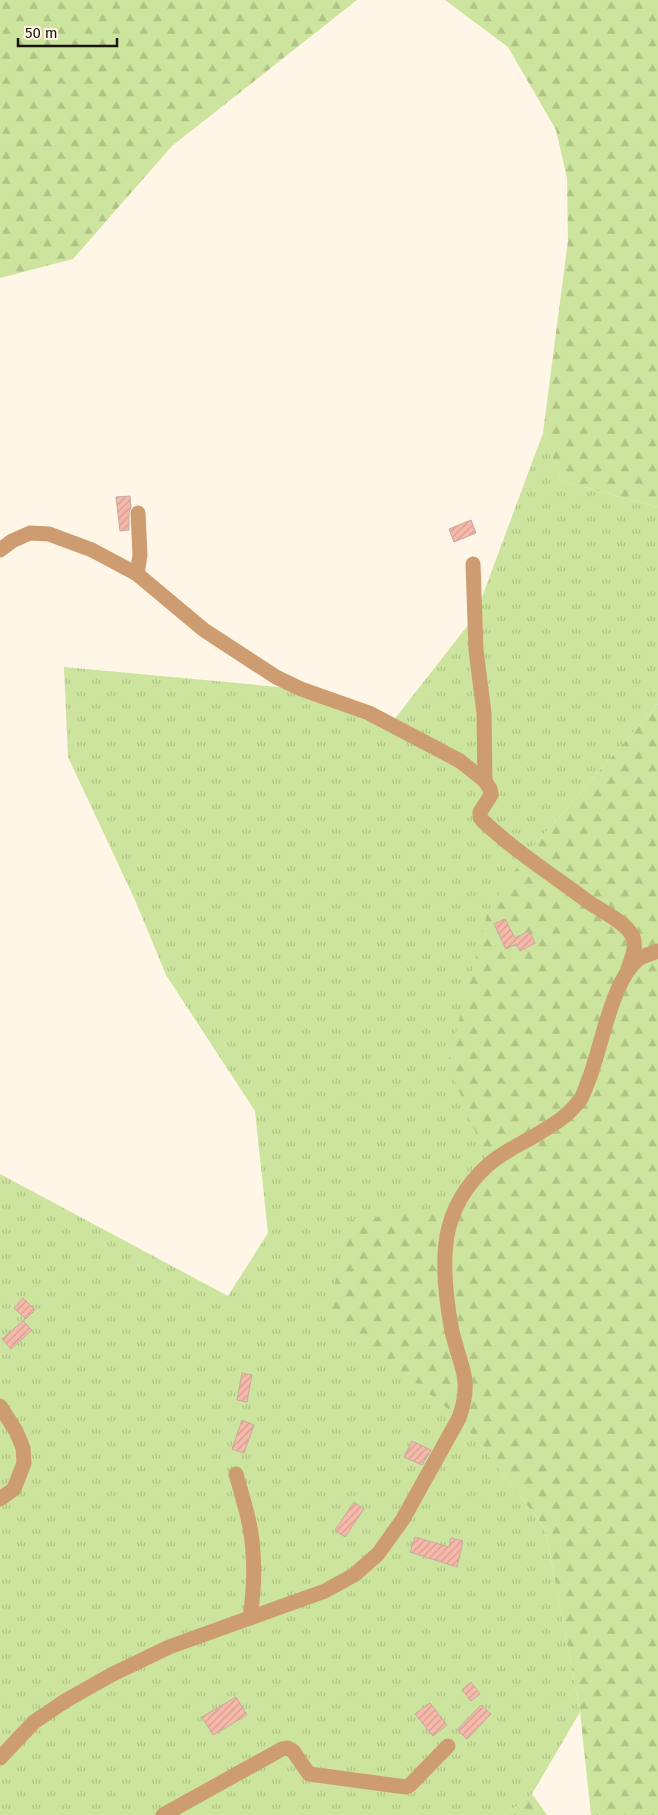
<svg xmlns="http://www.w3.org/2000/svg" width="658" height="1815" viewBox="0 0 658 1815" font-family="'Fira Sans',sans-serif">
<defs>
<pattern id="grass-tufts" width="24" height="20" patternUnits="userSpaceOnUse" patternTransform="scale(1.25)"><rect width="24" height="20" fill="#cce49d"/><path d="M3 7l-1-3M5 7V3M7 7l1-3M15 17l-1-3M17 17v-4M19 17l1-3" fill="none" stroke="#afc386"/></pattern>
<pattern id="forest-firs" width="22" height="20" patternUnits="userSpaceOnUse" patternTransform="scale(1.25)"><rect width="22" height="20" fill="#cce49d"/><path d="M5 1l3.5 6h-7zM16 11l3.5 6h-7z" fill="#afc386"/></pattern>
<pattern id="building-hatch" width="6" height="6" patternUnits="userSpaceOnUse" patternTransform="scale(1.25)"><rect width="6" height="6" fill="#f7b9aa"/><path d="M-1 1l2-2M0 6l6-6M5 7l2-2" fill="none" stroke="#d39e91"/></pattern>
</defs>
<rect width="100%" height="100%" fill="#fff6e7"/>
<polygon fill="url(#grass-tufts)" points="543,433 561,481 658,507 658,704 524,857 459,1418 545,1528 580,1712 532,1794 505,1815 0,1815 0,1174 228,1296 268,1233 255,1111 166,975 135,900 68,757 64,667 301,689 390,725 475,616"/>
<g fill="url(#forest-firs)">
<polygon points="0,0 357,0 172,146 73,259 0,278"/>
<polygon points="445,0 658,0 658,507 561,481 543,433 568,240 567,178 556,130 508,47"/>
<polygon points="658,704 658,1815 591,1815 580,1712 545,1528 459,1418 328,1311 351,1220 454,1208 488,1164 448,1062 488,911 524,857"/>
<polygon points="532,1794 547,1815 505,1815"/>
</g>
<g fill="url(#building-hatch)" stroke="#c7aaa2">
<polygon points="130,496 131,507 129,513 129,530 120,531 116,497"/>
<polygon points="471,520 476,533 454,542 449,529"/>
<polygon points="505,919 515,938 529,931 535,943 520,951 516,944 506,949 494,924"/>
<polygon points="23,1298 35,1310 26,1319 14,1308"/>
<polygon points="23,1321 32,1330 11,1349 2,1339"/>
<polygon points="242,1373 252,1375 247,1402 237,1400"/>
<polygon points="242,1420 254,1425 244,1453 232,1449"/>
<polygon points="412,1441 431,1450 422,1465 404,1457"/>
<polygon points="354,1502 364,1509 345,1537 335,1530"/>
<polygon points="415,1537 449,1547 451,1538 463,1541 457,1567 410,1552"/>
<polygon points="471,1682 480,1694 471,1701 462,1690"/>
<polygon points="236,1697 247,1715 213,1735 202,1717"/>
<polygon points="430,1703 447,1725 433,1736 415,1714"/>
<polygon points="481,1705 491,1714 467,1739 457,1730"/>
</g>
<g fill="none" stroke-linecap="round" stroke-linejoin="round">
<g stroke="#ce9c71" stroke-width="15">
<path d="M0 550 12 541 30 533 49 534 92 550 137 574 204 630 276 677 301 689 369 713 460 761 485 781 490 789 491 795 480 812V817L483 821C516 852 554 876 590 903 602 911 622 921 630 932 639 944 632 957 628 969"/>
<polyline points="473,564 476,650 484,713 485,781"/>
<polyline points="137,574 140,555 138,513"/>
<polyline points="0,1406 16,1431 23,1448 24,1463 14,1489 0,1499"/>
<path d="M236 1474C243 1499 252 1526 253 1553 255 1575 253 1597 250 1618"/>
<path d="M0 1758 34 1722 65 1701 111 1675 169 1647 325 1591 354 1575 378 1554 403 1519 459 1418C474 1376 458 1365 451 1326 446 1298 442 1265 447 1236 452 1208 467 1184 488 1165 501 1153 521 1144 536 1135 554 1124 567 1117 580 1100 584 1094 586 1086 589 1079 602 1046 612 978 640 958 645 955 653 953 658 951"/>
<polyline points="163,1815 282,1749 287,1748 293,1751 309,1774 406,1787 410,1785 448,1746"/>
</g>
</g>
<path d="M18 38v8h99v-8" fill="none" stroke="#1a150d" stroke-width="2.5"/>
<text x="25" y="38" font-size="15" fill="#1a150d" stroke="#fff6e7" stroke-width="4" paint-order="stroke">50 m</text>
</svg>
